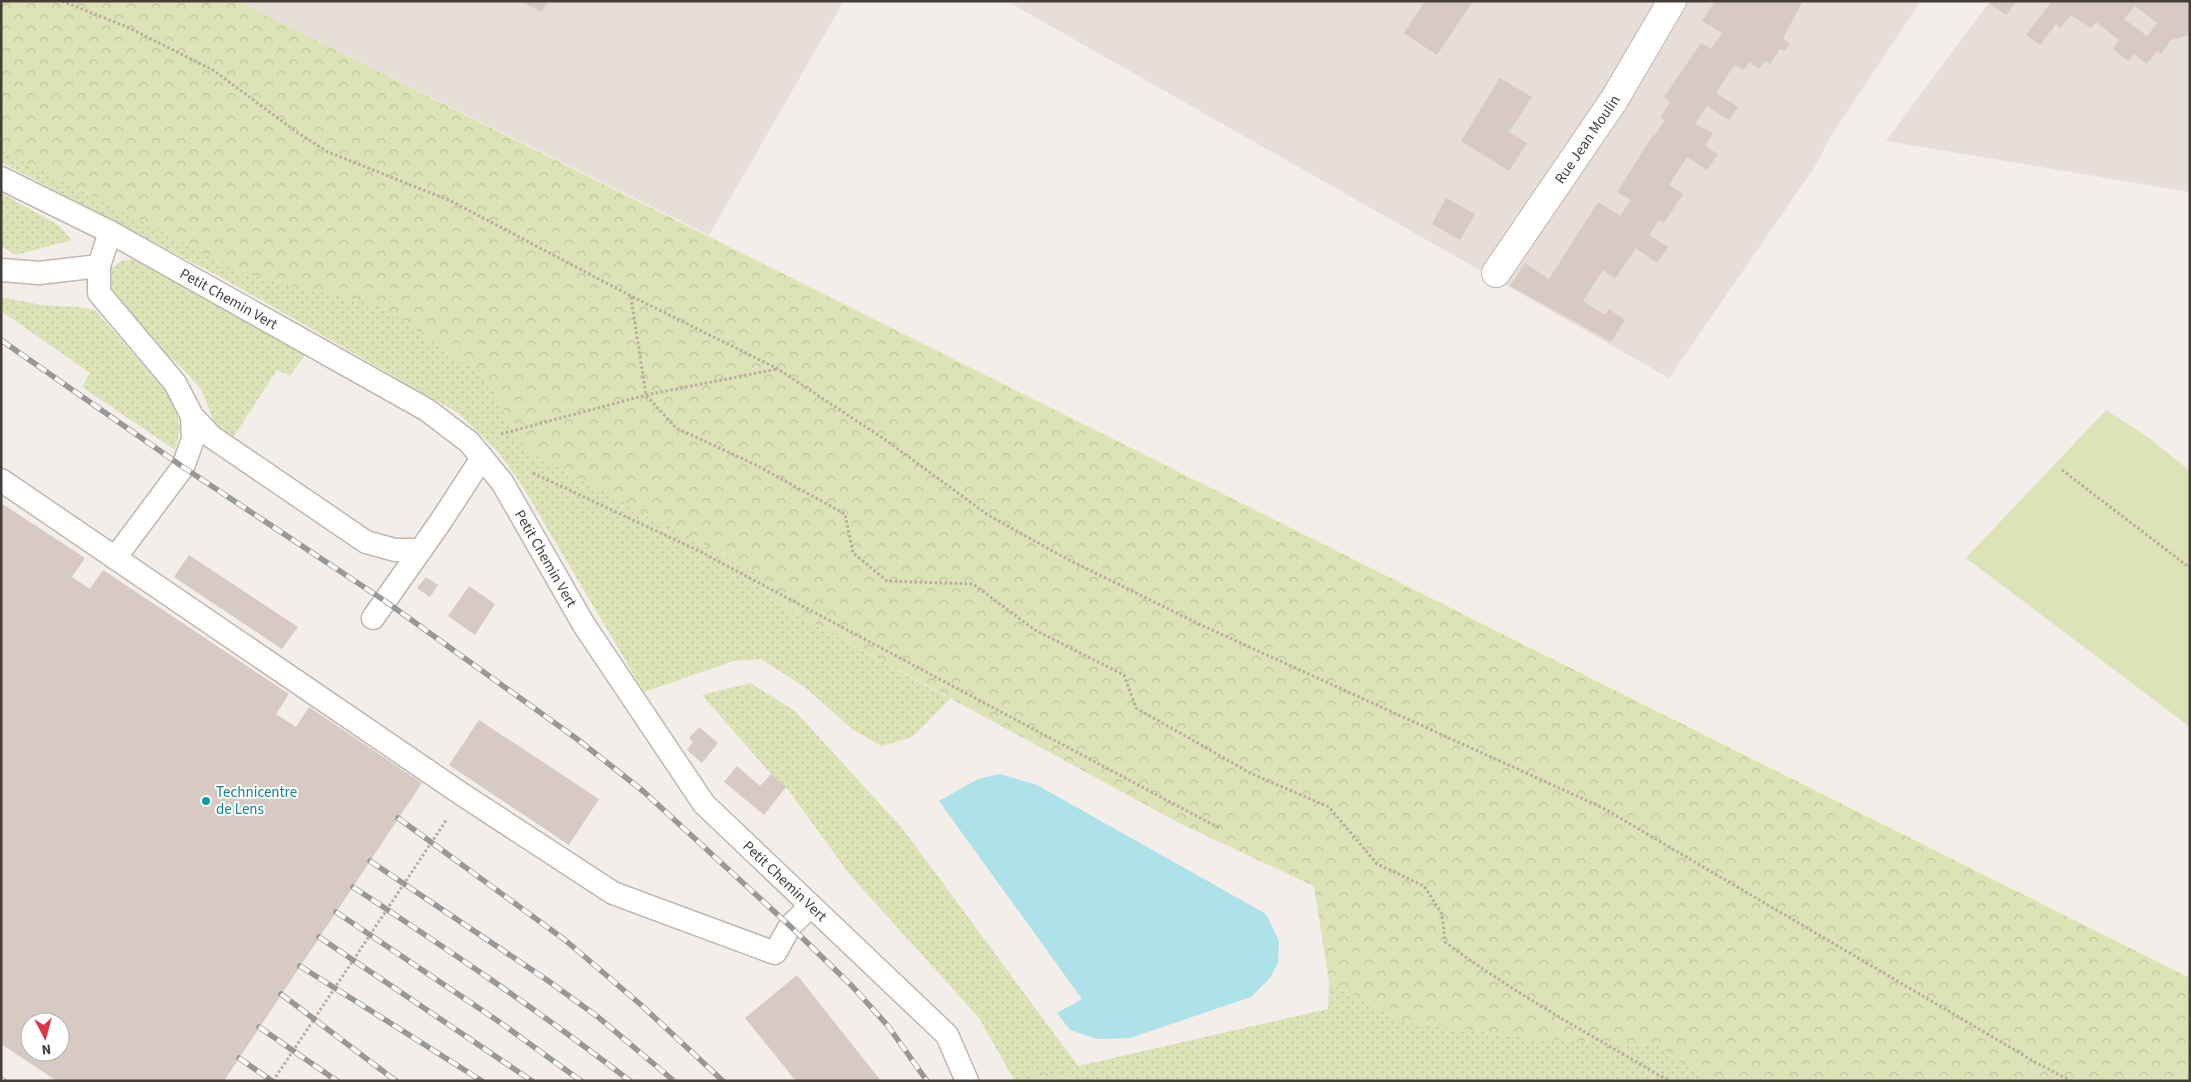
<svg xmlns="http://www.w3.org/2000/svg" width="2191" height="1082" viewBox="0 0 2191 1082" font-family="'Source Sans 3',sans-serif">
<defs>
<pattern id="grass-dots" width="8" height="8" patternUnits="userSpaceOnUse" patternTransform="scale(1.25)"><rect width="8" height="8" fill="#dce3b7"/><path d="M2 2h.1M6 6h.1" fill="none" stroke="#bec49e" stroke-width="1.8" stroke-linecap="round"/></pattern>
<pattern id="forest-crowns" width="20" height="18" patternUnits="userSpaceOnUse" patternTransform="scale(1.25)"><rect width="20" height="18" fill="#dce3b7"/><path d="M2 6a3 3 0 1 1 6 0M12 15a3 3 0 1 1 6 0" fill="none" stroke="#bec49e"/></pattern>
</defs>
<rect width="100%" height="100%" fill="#f3eeea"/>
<g fill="#e7ded9">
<polygon points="238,1 844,1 709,235"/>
<polygon points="1007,1 1921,1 1829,139 1818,162 1669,378"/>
<polygon points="1990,1 2190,1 2190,192 1886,141"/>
</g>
<g fill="url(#grass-dots)">
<polygon points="1,149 247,275 382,306 487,380 524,449 757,573 774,602 950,699 912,737 882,746 852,729 806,688 761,659 734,661 644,692 520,482 497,451 458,413 226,280 1,162"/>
<polygon points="1,193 58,225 72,240 16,255 1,246"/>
<polygon points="133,259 307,352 290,376 277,370 232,439 216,426 201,389 175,361 151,344 118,306 109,285 112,268 121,261"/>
<polygon points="1,297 41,305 77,307 95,310 175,402 180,429 175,450 82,387 90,373 1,311"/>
<polygon points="750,683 795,711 902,828 1078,1066 1328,1009 1329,982 1400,1021 1528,1038 1658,1046 1709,1081 1083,1081 1029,1069 1031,1081 1015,1081 979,1018 850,875 786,787 771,774 702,695"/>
</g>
<g fill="url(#forest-crowns)">
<polygon points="1,1 238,1 2190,978 2190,1081 1709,1081 1658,1046 1528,1038 1400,1021 1329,982 1314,886 1179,823 774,602 757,573 524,449 487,380 382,306 247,275 1,149"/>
<polygon points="1029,1069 1083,1081 1031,1081"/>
</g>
<polygon fill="#dce3b7" points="2106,410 2149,438 2190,471 2190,727 1966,558"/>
<polygon fill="#ade2e9" points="1000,774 1037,785 1266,914 1279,941 1278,963 1270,978 1251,997 1130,1038 1097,1039 1070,1030 1057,1013 1082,999 939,801 978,779"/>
<g fill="#d7cac3" fill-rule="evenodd">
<polygon points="520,1 548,1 542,12"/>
<polygon points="1425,1 1473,1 1437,55 1404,33"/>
<polygon points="1715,1 1803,1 1783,38 1790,44 1785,51 1780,49 1770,64 1765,61 1759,69 1749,62 1744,70 1734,65 1716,93 1738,107 1729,120 1707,106 1695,124 1713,133 1705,146 1718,154 1707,170 1687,157 1669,185 1683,194 1664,223 1659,220 1649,235 1668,247 1657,263 1636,248 1615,279 1603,270 1583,301 1605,315 1609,309 1625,320 1611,342 1510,286 1525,263 1549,279 1598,202 1620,216 1631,200 1617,192 1653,135 1654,136 1665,120 1660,118 1670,102 1664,97 1701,43 1711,49 1722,33 1702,21"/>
<polygon points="1990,1 2017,1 2006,15 1989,3"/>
<path d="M2052 1H2190V33L2187 36 2171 40 2161 54 2157 51 2147 64 2134 54 2128 61 2113 49 2119 40 2096 22 2091 28 2071 15 2060 28 2056 24 2040 45 2026 35ZM2135 6 2157 23 2147 36 2124 19Z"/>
<polygon points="1500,78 1532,97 1509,132 1527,143 1509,171 1461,141"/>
<polygon points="1446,198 1475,214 1460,240 1432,224"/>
<path d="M1 503 85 558 72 577 90 589 103 570 289 694 276 714 296 727 309 707 422 783 224 1081H57L1 1044ZM30 1022H60V1052H30Z"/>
<polygon points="189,555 298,627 282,649 174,577"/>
<polygon points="426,577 438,585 430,597 417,588"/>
<polygon points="469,586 495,604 475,635 448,616"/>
<polygon points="479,720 599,799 569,845 449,765"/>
<polygon points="699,727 718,743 702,763 687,750 693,742 689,738"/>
<polygon points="737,766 760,786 771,774 786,787 764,815 724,782"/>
<polygon points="797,975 881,1081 796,1081 745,1018"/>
</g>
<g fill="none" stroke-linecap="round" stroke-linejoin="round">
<g stroke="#c1b6b0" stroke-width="25">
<g id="service">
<path id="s1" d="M1 178 110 232 427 410 469 442 502 482 584 625 704 804 947 1035 967 1081"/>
<polyline points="110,232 99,266 99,293 175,383 192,416 193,439 183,467 115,558"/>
<polyline points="1,270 39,273 99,266"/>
<polyline points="192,416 212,437 366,542 395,550 421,550"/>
<polyline points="1,480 463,795 613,893 775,953 790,926 811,906"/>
<polyline points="373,618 441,521 482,458"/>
</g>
</g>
<g stroke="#c1b6b0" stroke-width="30">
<g id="minor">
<path id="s2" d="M1496 273 1614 100 1672 1"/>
</g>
</g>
<g stroke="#beaba0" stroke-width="3" stroke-dasharray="2.5 2.5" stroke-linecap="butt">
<polyline points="62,1 127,27 213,70 298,133 328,152 451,201 631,296 778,369 887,441 988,515 1067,559 1201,625 1603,808 2035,1062 2071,1081"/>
<path d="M631 297 646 395 676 428 754 464 845 514 853 553 887 581 973 584 1035 630 1124 675 1136 708 1252 774 1329 807 1377 864 1424 886 1442 914 1445 942C1516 995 1593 1036 1669 1081"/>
<polyline points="501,434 646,395 777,369"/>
<polyline points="2062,470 2190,568"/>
<polyline points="533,473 701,552 1219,828"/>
<polyline points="273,1081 447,819"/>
</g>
<use href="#service" stroke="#fff" stroke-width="22"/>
<use href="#minor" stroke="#fff" stroke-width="28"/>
<g stroke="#989898" stroke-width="5.5">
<g id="rail">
<polyline points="1,340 183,467 385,601 577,739 643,791 790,926 852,986 888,1026 927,1081"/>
<polyline points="398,818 565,940 640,1004 723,1081"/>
<polyline points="370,861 547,980 598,1017 674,1081"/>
<path d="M353 887C447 949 541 1012 630 1081"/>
<polyline points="336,912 498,1021 581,1081"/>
<polyline points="319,937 532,1081"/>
<polyline points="300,966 482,1081"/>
<polyline points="281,994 396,1081"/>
<polyline points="259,1027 337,1081"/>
<polyline points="239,1058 272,1081"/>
<polyline points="1,1079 4,1081"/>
</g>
</g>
<use href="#rail" stroke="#fff" stroke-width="4" stroke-dasharray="11" stroke-linecap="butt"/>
</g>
<circle fill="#0f9aa8" stroke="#fff" stroke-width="2" cx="206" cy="801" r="5"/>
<g text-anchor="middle" stroke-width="4" stroke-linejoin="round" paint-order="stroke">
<g font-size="15" fill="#463d39" stroke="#fff">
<text dy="5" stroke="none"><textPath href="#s2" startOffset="162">Rue Jean Moulin</textPath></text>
<text dy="5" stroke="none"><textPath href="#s1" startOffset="258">Petit Chemin Vert</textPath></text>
<text dy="5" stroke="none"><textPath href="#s1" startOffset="678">Petit Chemin Vert</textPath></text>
<text dy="5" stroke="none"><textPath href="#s1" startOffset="1082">Petit Chemin Vert</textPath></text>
</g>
<g font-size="15" fill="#0d838f" stroke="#fff" text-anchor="start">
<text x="216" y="797">Technicentre<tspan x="216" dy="17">de Lens</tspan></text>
</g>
</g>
<rect width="2191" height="1082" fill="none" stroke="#463d39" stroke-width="5"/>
<g transform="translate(45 1037) rotate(174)"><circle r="24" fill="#ffffff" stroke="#b5b1b0"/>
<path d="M0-4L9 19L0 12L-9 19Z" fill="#e43048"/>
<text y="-8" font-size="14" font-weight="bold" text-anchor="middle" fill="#463d39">N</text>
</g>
</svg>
